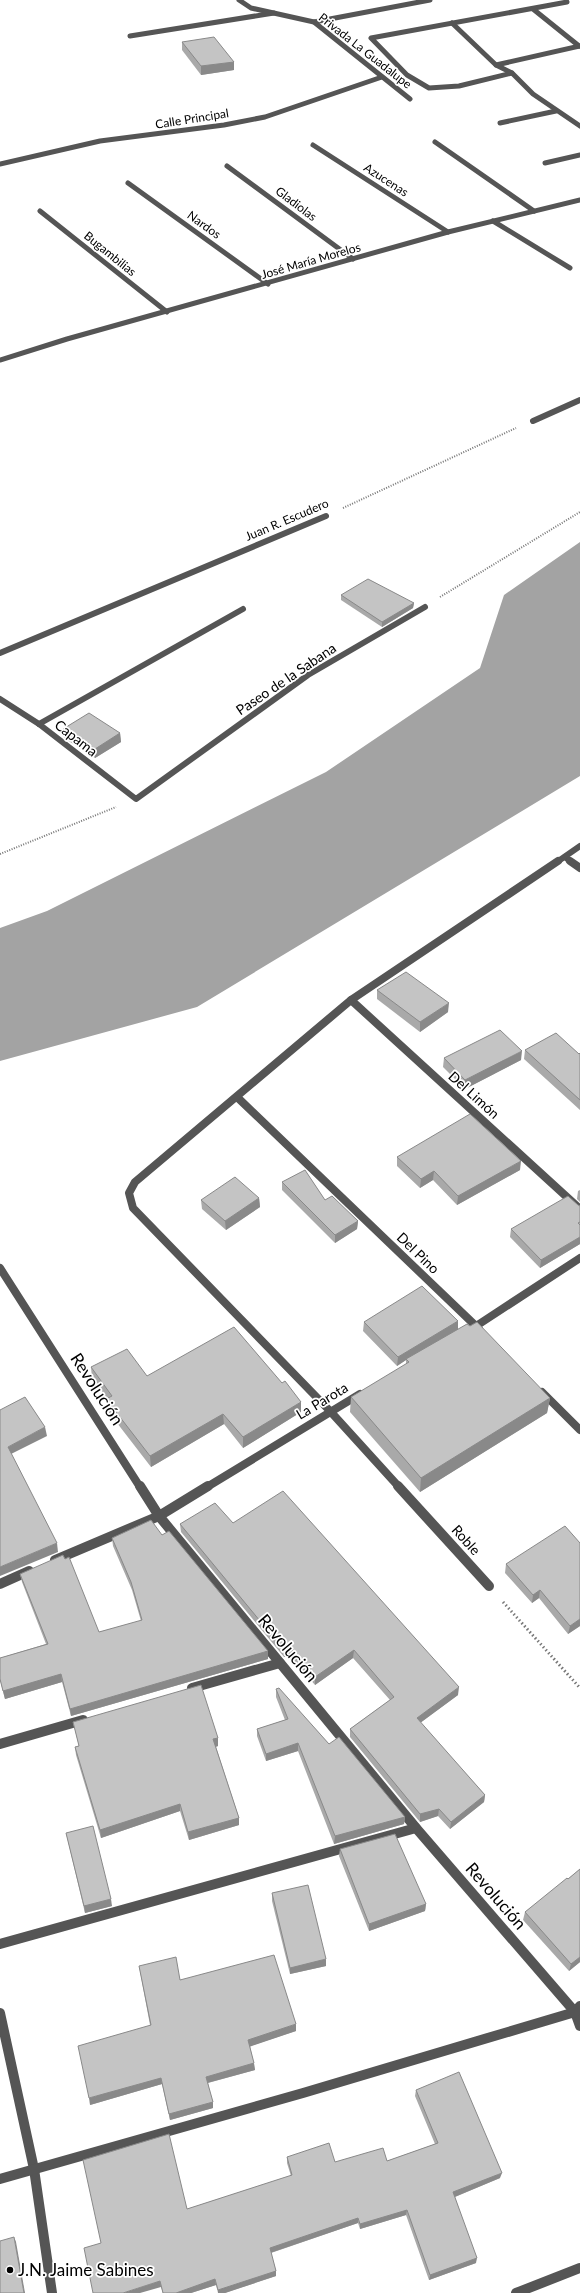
<svg xmlns="http://www.w3.org/2000/svg" width="580" height="2293" viewBox="0 0 580 2293" font-family="Lato,sans-serif">
<rect width="100%" height="100%" fill="#fff"/>
<polygon fill="#a3a3a3" points="580,542 580,776 197,1007 0,1061 0,928 47,911 326,772 480,668 504,595"/>
<g fill="none" stroke-linecap="round" stroke-linejoin="round">
<g stroke="#777" stroke-width="2" stroke-dasharray="1 1.5" stroke-linecap="butt">
<polyline points="343,508 516,428"/>
<polyline points="440,597 580,512"/>
<polyline points="0,854 116,807"/>
</g>
<polyline stroke="#777" stroke-width="3" stroke-dasharray="1.5 2.5" stroke-linecap="butt" points="503,1602 580,1688"/>
<polyline stroke="#555" stroke-width="5" points="130,36 274,13"/>
<g stroke="#555" stroke-width="5">
<polyline points="239,0 251,8 314,22 410,99"/>
<polyline points="533,9 579,46"/>
<polyline points="314,22 430,0"/>
<polyline points="452,23 496,65 512,73 533,94 580,126"/>
<polyline points="496,65 580,46"/>
<polyline points="512,73 459,86 429,88 407,75 371,38 567,2"/>
<polyline points="500,123 556,111"/>
<polyline points="435,142 534,211"/>
<polyline points="313,145 448,232"/>
<polyline points="545,163 580,155"/>
<polyline points="0,164 100,141 224,125 265,117 382,77"/>
<polyline points="227,166 353,259"/>
<polyline points="128,183 268,284"/>
<polyline points="40,211 167,312"/>
<polyline points="493,221 570,268"/>
<polyline points="0,360 67,339 448,232 580,200"/>
</g>
<g stroke="#555" stroke-width="6">
<polyline points="533,421 580,400"/>
<polyline points="0,653 326,516"/>
<polyline points="0,699 39,724 136,799 308,675 425,607"/>
<polyline points="39,724 243,609"/>
<polyline points="565,857 571,862"/>
<polyline points="557,862 580,846"/>
</g>
<g stroke="#555" stroke-width="8">
<polyline points="570,861 580,868"/>
<polyline points="351,1000 580,1209"/>
<polyline points="237,1097 479,1329"/>
<polyline points="0,1268 140,1487"/>
<polyline points="470,1330 580,1258"/>
<polyline points="542,1392 580,1430"/>
<polyline points="207,1487 360,1394"/>
<polyline points="399,1487 330,1411 133,1208 129,1193 135,1182 351,1000 558,861"/>
</g>
<g stroke="#555" stroke-width="10">
<polyline points="140,1486 159,1516 416,1828 575,2012 580,2026"/>
<polyline points="398,1486 489,1586"/>
<polyline points="55,1560 159,1516 208,1486"/>
<polyline points="0,1584 29,1571"/>
<polyline points="192,1688 280,1663"/>
<polyline points="0,1744 83,1720"/>
<polyline points="0,1944 416,1828"/>
<polyline points="0,2013 34,2169 52,2293"/>
<polyline points="0,2179 303,2093 575,2012 580,2006"/>
<polyline points="516,2293 580,2268"/>
</g>
</g>
<g fill="#a9a9a9">
<polygon points="182,42 234,62 234,70 201,75 182,50"/>
<polygon points="341,595 414,603 413,608 382,627 341,600"/>
<polygon points="63,729 120,733 121,742 95,758 64,738"/>
<polygon points="377,990 448,1012 420,1032 377,999"/>
<polygon points="525,1050 579,1054 580,1053 580,1110 524,1059"/>
<polygon points="444,1058 521,1060 465,1089 443,1067"/>
<polygon points="397,1157 520,1170 457,1205 433,1180 420,1188 397,1166"/>
<polygon points="282,1182 325,1200 358,1221 357,1229 335,1243 282,1190"/>
<polygon points="580,1190 580,1202 577,1199 578,1191"/>
<polygon points="259,1198 260,1207 226,1230 202,1209 201,1200"/>
<polygon points="578,1205 580,1206 580,1244 540,1268 510,1237 511,1229"/>
<polygon points="458,1321 458,1329 550,1398 547,1413 420,1492 350,1412 351,1397 406,1365 406,1360 397,1366 363,1331 364,1322"/>
<polygon points="91,1367 147,1376 282,1383 301,1402 301,1412 243,1448 224,1424 151,1467 107,1410 106,1399 107,1398 92,1378"/>
<polygon points="233,1523 458,1695 420,1723 485,1795 484,1802 450,1829 438,1816 420,1822 350,1737 350,1729 390,1700 353,1658 315,1685 290,1656 284,1657 181,1532 180,1524"/>
<polygon points="162,1535 268,1659 71,1716 62,1682 5,1699 0,1680 0,1658 46,1644 22,1582 20,1574 99,1632 141,1621 132,1590 113,1546 112,1538"/>
<polygon points="580,1543 580,1626 568,1634 539,1598 532,1603 505,1573 506,1564"/>
<polygon points="276,1689 329,1744 405,1817 404,1824 334,1844 298,1751 266,1761 257,1736 257,1729 285,1720 276,1697"/>
<polygon points="73,1722 218,1738 218,1746 216,1747 239,1818 239,1825 189,1840 180,1811 101,1838 76,1755 75,1747 79,1746"/>
<polygon points="66,1833 112,1906 85,1913"/>
<polygon points="340,1849 426,1904 425,1911 369,1931 339,1856"/>
<polygon points="580,1869 580,1962 569,1971 523,1920 525,1912 568,1879"/>
<polygon points="272,1893 326,1966 290,1974 272,1901"/>
<polygon points="139,1966 180,1980 296,2031 250,2046 255,2070 208,2083 213,2108 170,2120 162,2084 90,2105 150,2025"/>
<polygon points="416,2090 500,2178 455,2197 476,2263 429,2280 406,2215 360,2229 358,2223 271,2253 276,2271 276,2276 225,2293 218,2293 216,2285 191,2293 163,2293 161,2287 101,2243 187,2209 291,2176 287,2163 287,2157 335,2162 387,2161 435,2144 415,2096"/>
</g>
<g fill="#898989">
<polygon points="234,62 234,70 201,75 201,66"/>
<polygon points="414,603 413,608 382,627 382,622"/>
<polygon points="120,733 121,742 95,758 95,749"/>
<polygon points="449,1003 448,1012 420,1032 420,1022"/>
<polygon points="522,1051 521,1060 465,1089 465,1080"/>
<polygon points="521,1161 520,1170 457,1205 458,1196"/>
<polygon points="434,1171 433,1180 420,1188 421,1179"/>
<polygon points="259,1198 260,1207 226,1230 225,1221"/>
<polygon points="358,1221 357,1229 335,1243 335,1235"/>
<polygon points="580,1237 580,1244 540,1268 541,1260"/>
<polygon points="458,1321 458,1330 406,1359 406,1360 397,1366 398,1357"/>
<polygon points="550,1398 547,1413 420,1492 421,1478"/>
<polygon points="301,1402 301,1412 243,1448 243,1437"/>
<polygon points="223,1414 224,1424 151,1467 150,1456"/>
<polygon points="45,1427 47,1436 9,1455 8,1447"/>
<polygon points="57,1543 58,1552 0,1576 0,1567"/>
<polygon points="540,1590 539,1598 532,1603 533,1595"/>
<polygon points="580,1619 580,1626 568,1634 570,1626"/>
<polygon points="290,1648 290,1656 284,1657 284,1650"/>
<polygon points="354,1650 353,1658 315,1685 315,1677"/>
<polygon points="268,1651 268,1659 71,1716 70,1709"/>
<polygon points="61,1674 62,1682 5,1699 3,1691"/>
<polygon points="459,1687 458,1695 416,1726 417,1718"/>
<polygon points="218,1738 218,1746 214,1747 213,1739"/>
<polygon points="298,1743 298,1751 266,1761 266,1754"/>
<polygon points="485,1795 484,1802 450,1829 451,1822"/>
<polygon points="180,1804 180,1811 101,1838 100,1830"/>
<polygon points="439,1809 438,1816 420,1822 420,1814"/>
<polygon points="405,1817 404,1824 334,1844 335,1836"/>
<polygon points="239,1818 239,1825 189,1840 188,1832"/>
<polygon points="111,1899 112,1906 85,1913 84,1906"/>
<polygon points="426,1904 425,1911 369,1931 369,1924"/>
<polygon points="580,1957 580,1962 569,1971 571,1964"/>
<polygon points="326,1959 326,1966 290,1974 290,1968"/>
<polygon points="296,2024 296,2031 249,2047 248,2040"/>
<polygon points="254,2063 255,2070 207,2083 206,2077"/>
<polygon points="161,2078 162,2084 90,2105 89,2098"/>
<polygon points="213,2102 213,2108 170,2120 169,2114"/>
<polygon points="502,2173 500,2178 452,2198 453,2192"/>
<polygon points="407,2210 406,2215 360,2229 360,2224"/>
<polygon points="358,2218 358,2223 270,2253 270,2248"/>
<polygon points="14,2237 16,2242 25,2293 24,2293"/>
<polygon points="477,2258 476,2263 429,2280 430,2275"/>
<polygon points="276,2271 276,2276 225,2293 218,2293 218,2290"/>
<polygon points="215,2279 216,2285 191,2293 176,2293"/>
<polygon points="160,2281 161,2287 140,2293 123,2293"/>
</g>
<g fill="#c4c4c4" stroke="#898989">
<polygon points="214,37 234,62 201,66 182,42"/>
<polygon points="368,579 414,603 382,622 341,595"/>
<polygon points="89,713 120,733 95,749 63,729"/>
<polygon points="406,972 449,1003 420,1022 377,990"/>
<polygon points="500,1030 522,1051 465,1080 444,1058"/>
<polygon points="556,1033 579,1054 580,1053 580,1100 525,1050"/>
<polygon points="470,1114 521,1161 458,1196 434,1171 421,1179 397,1157"/>
<polygon points="305,1170 325,1200 332,1196 358,1221 335,1235 282,1182"/>
<polygon points="235,1177 259,1198 225,1221 201,1200"/>
<polygon points="568,1196 578,1205 580,1206 580,1222 578,1223 580,1225 580,1237 541,1260 511,1229"/>
<polygon points="422,1286 458,1321 398,1357 364,1322"/>
<polygon points="477,1322 550,1398 421,1478 351,1397 409,1362 406,1359 467,1324 470,1326"/>
<polygon points="234,1327 282,1383 285,1381 301,1402 243,1437 223,1414 150,1456 106,1399 112,1396 91,1367 127,1349 147,1376"/>
<polygon points="25,1397 45,1427 8,1447 57,1543 0,1567 0,1410"/>
<polygon points="283,1491 459,1687 417,1718 485,1795 451,1822 439,1809 420,1814 350,1729 394,1697 354,1650 315,1677 290,1648 284,1650 180,1524 215,1503 233,1523"/>
<polygon points="151,1520 162,1535 169,1531 268,1651 70,1709 61,1674 3,1691 0,1679 0,1658 48,1644 20,1574 63,1555 65,1559 69,1557 99,1632 142,1620 131,1582 112,1538"/>
<polygon points="565,1526 580,1543 580,1619 570,1626 540,1590 533,1595 506,1564"/>
<polygon points="201,1685 218,1738 213,1739 239,1818 188,1832 180,1804 100,1830 75,1747 79,1746 73,1722"/>
<polygon points="279,1688 329,1744 339,1737 405,1817 335,1836 298,1743 266,1754 257,1729 288,1719 276,1689"/>
<polygon points="93,1826 111,1899 84,1906 66,1833"/>
<polygon points="395,1834 426,1904 369,1924 340,1849"/>
<polygon points="580,1869 580,1957 571,1964 525,1912 567,1878 568,1879"/>
<polygon points="308,1885 326,1959 290,1968 272,1893"/>
<polygon points="274,1955 296,2024 248,2040 254,2063 206,2077 213,2102 169,2114 161,2078 89,2098 78,2046 151,2025 139,1966 176,1957 180,1980"/>
<polygon points="459,2072 502,2173 453,2192 477,2258 430,2275 407,2210 360,2224 358,2218 270,2248 276,2271 218,2290 215,2279 176,2293 163,2293 160,2281 123,2293 93,2293 84,2248 101,2243 83,2160 169,2134 187,2209 292,2175 287,2157 329,2143 335,2162 383,2148 387,2161 438,2143 416,2090"/>
<polygon points="14,2237 24,2293 0,2293 0,2241"/>
</g>
<circle fill="#000" stroke="#fff" stroke-width="1.5" cx="10" cy="2270" r="4"/>
<g text-anchor="middle" stroke-width="3.5" stroke-linejoin="round" paint-order="stroke">
<g font-size="12" fill="#000" stroke="#fff">
<text transform="translate(365 51) rotate(38)" y="4">Privada La Guadalupe</text>
<text transform="translate(192 119) rotate(-9)" y="4">Calle Principal</text>
<text transform="translate(386 180) rotate(33)" y="4">Azucenas</text>
<text transform="translate(296 204) rotate(37)" y="4">Gladiolas</text>
<text transform="translate(204 225) rotate(36)" y="4">Nardos</text>
<text transform="translate(110 254) rotate(39)" y="4">Bugambilias</text>
<text transform="translate(311 261) rotate(-16)" y="4">José María Morelos</text>
<text transform="translate(287 520) rotate(-23)" y="4">Juan R. Escudero</text>
</g>
<g font-size="14" fill="#000" stroke="#fff">
<text transform="translate(286 679) rotate(-34)" y="5">Paseo de la Sabana</text>
<text transform="translate(76 738) rotate(38)" y="5">Capama</text>
<text transform="translate(474 1095) rotate(42)" y="5">Del Limón</text>
<text transform="translate(418 1253) rotate(44)" y="5">Del Pino</text>
<text transform="translate(322 1401) rotate(-31)" y="5">La Parota</text>
<text transform="translate(466 1540) rotate(48)" y="5">Roble</text>
</g>
<g font-size="17" fill="#000" stroke="#fff">
<text transform="translate(97 1389) rotate(57)" y="6">Revolución</text>
<text transform="translate(288 1648) rotate(50)" y="6">Revolución</text>
<text transform="translate(496 1896) rotate(49)" y="6">Revolución</text>
</g>
<g font-size="17" fill="#000" stroke="#fff" text-anchor="start">
<text x="18" y="2276">J.N. Jaime Sabines</text>
</g>
</g>
</svg>
